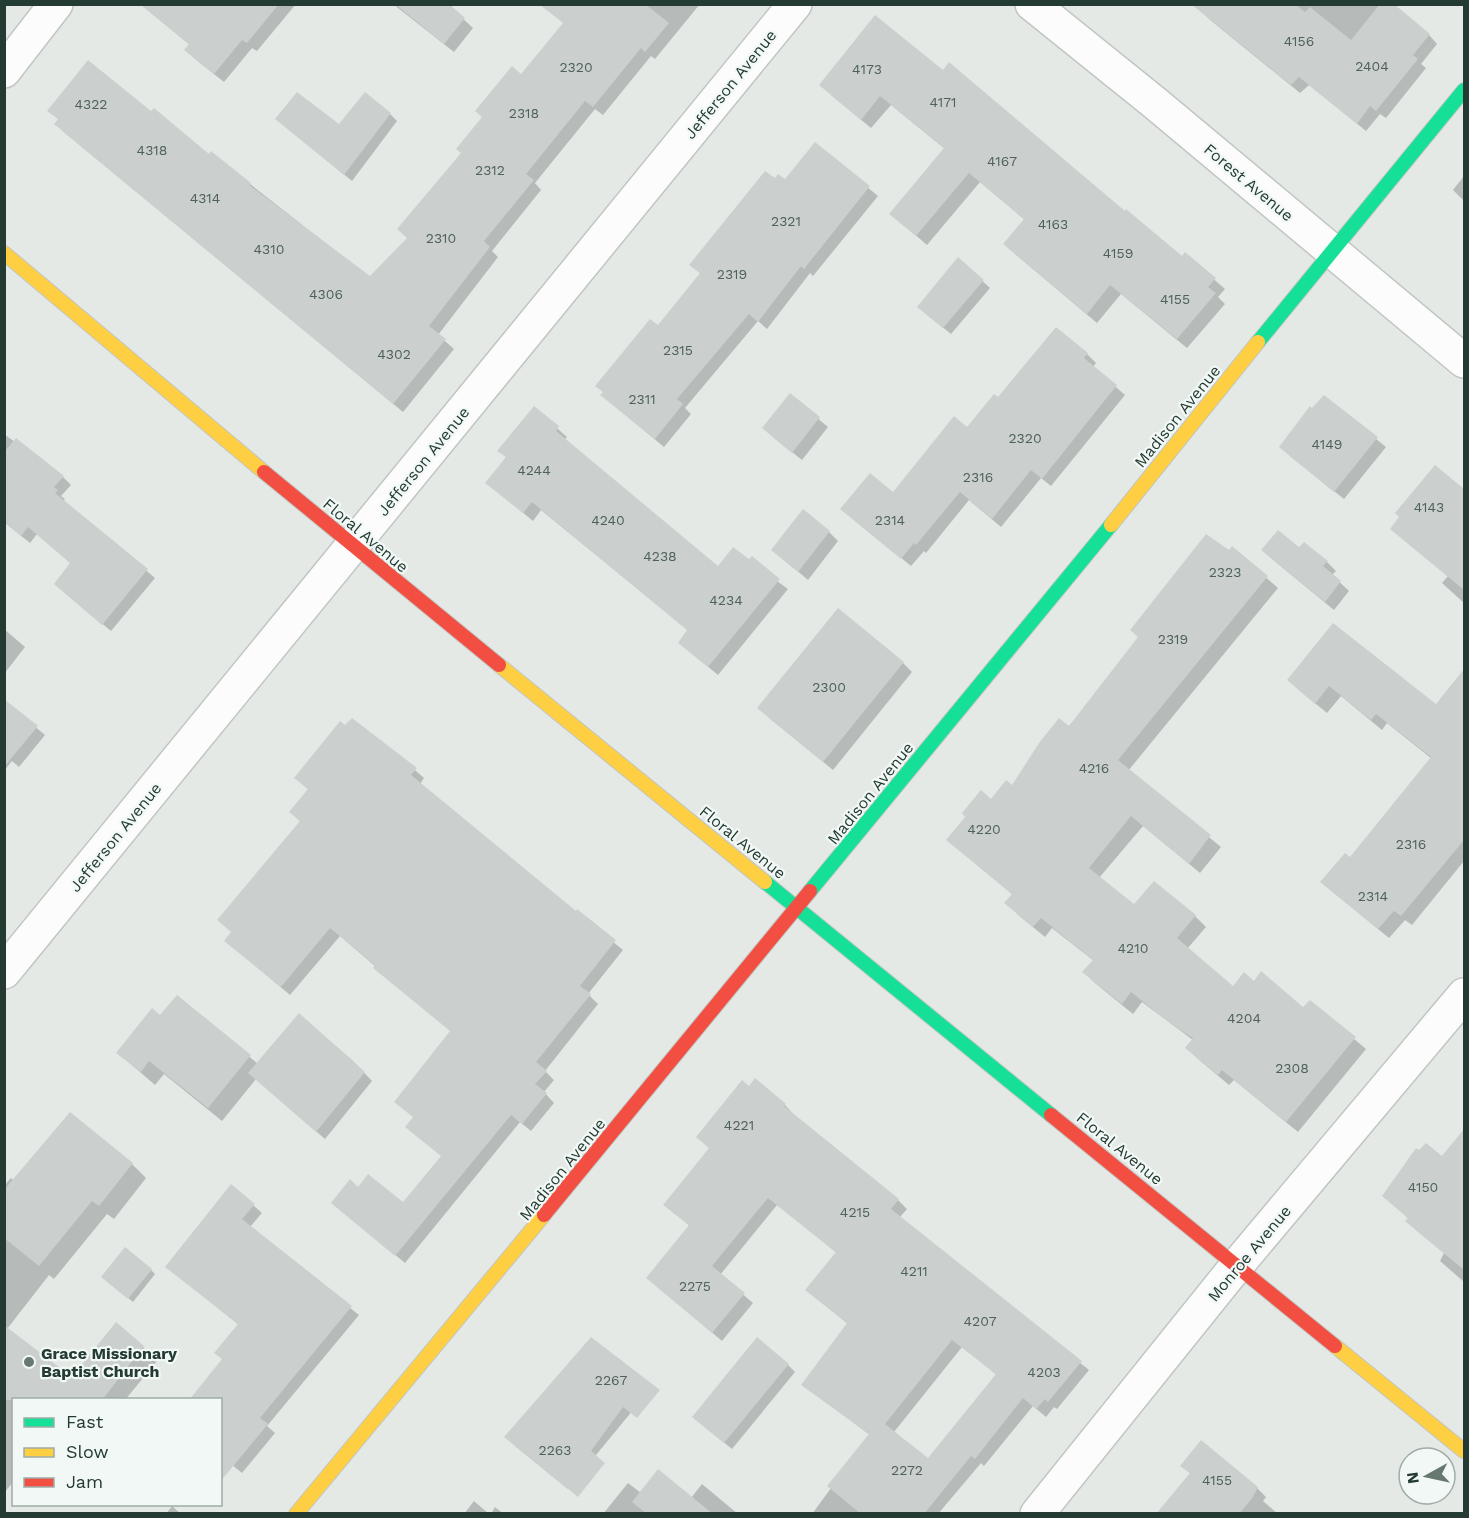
<svg xmlns="http://www.w3.org/2000/svg" width="1469" height="1518" viewBox="0 0 1469 1518" font-family="'Work Sans',sans-serif">
<rect width="100%" height="100%" fill="#e4e9e6"/>
<g fill="#0003" fill-rule="evenodd">
<polygon points="140,4 296,4 257,51 252,48 224,82 195,59 190,45"/>
<polygon points="393,4 447,4 473,28 454,52"/>
<polygon points="589,4 700,4 655,59 651,56 603,115 595,109 535,183 541,190 492,251 498,257 438,335 454,349 403,412 65,133 56,124 59,120 49,111 151,113 250,184 370,278 408,238 462,153 522,76"/>
<polygon points="1196,4 1375,4 1429,35 1437,44 1421,64 1426,68 1386,118 1380,114 1366,131 1309,85 1300,93 1209,19"/>
<polygon points="876,18 1182,258 1185,254 1225,289 1218,297 1225,304 1187,348 1121,294 1097,323 1015,254 1025,220 980,182 927,245 891,214 945,149 891,105 871,128 831,95"/>
<polygon points="390,114 397,121 352,181 277,119 339,126"/>
<polygon points="815,144 878,196 813,276 810,273 767,329 758,321 685,408 691,414 664,447 611,403 658,328 701,274 691,265 775,180 785,181"/>
<polygon points="1464,176 1464,201 1453,190"/>
<polygon points="958,259 990,288 951,334 926,314"/>
<polygon points="1057,329 1087,354 1096,363 1093,367 1125,395 1051,486 1041,478 1001,527 969,500 926,553 924,551 911,566 842,509 893,494 999,399"/>
<polygon points="790,395 828,427 802,460 773,437"/>
<polygon points="1324,397 1386,447 1344,499 1290,456 1312,410"/>
<polygon points="534,408 567,437 564,440 718,568 749,561 788,589 718,675 689,651 689,631 541,510 533,521 487,483 507,458 499,450"/>
<polygon points="4,434 63,477 71,485 61,496 65,499 63,501 155,578 111,631 64,592 72,564 37,534 30,543 4,522"/>
<polygon points="1435,468 1464,491 1464,603 1442,583 1448,576 1392,529"/>
<polygon points="829,532 838,541 808,580 773,550"/>
<polygon points="1232,548 1278,588 1128,771 1221,847 1200,873 1143,826 1099,878 1135,906 1195,916 1206,927 1187,949 1233,988 1254,983 1303,1010 1310,1002 1366,1049 1298,1132 1234,1080 1229,1085 1197,1058 1187,1048 1193,1040 1142,1002 1133,1014 1095,983 1084,972 1094,961 1052,928 1045,937 1017,914 1013,895 948,840 992,801 1013,787"/>
<polygon points="1300,549 1327,562 1336,571 1332,575 1349,591 1334,610 1272,559"/>
<polygon points="1333,625 1436,706 1463,674 1464,675 1464,861 1412,925 1405,920 1389,938 1333,892 1350,859 1432,759 1387,723 1382,730 1341,696 1327,713 1299,690"/>
<polygon points="4,629 25,647 4,674"/>
<polygon points="903,663 912,672 833,770 768,717"/>
<polygon points="4,701 45,735 19,767 12,761 4,771"/>
<polygon points="392,750 424,778 420,784 623,950 588,994 598,1004 545,1071 554,1080 544,1092 554,1103 531,1131 520,1122 405,1263 333,1203 358,1189 404,1204 442,1157 414,1118 452,1032 340,936 290,995 226,941 301,822 291,812 309,790 296,778"/>
<polygon points="177,997 258,1064 299,1015 352,1060 372,1081 325,1139 256,1079 222,1121 164,1074 155,1085 118,1053 161,1017"/>
<path d="M785 1105 793 1114 898 1200 907 1209 899 1218 1089 1370 1057 1409 1054 1407 1046 1417 1033 1406 984 1466 981 1463 938 1514H812L870 1435 803 1385 848 1324 816 1298 837 1253 777 1205 720 1275 753 1303 722 1341 648 1278 690 1226 665 1205 711 1149 698 1137ZM962 1347 997 1375 928 1460 894 1432Z"/>
<polygon points="1426,1145 1464,1177 1464,1282 1440,1261 1444,1253 1416,1230 1407,1221 1409,1219 1384,1196"/>
<polygon points="132,1164 146,1178 114,1219 107,1214 54,1279 49,1275 7,1329 72,1379 143,1347 157,1361 125,1400 14,1400 14,1481 4,1493 4,1186 11,1178 14,1181"/>
<polygon points="231,1186 262,1213 250,1227 359,1315 267,1426 275,1433 242,1473 220,1455 223,1360 239,1325 167,1267"/>
<polygon points="151,1270 155,1274 133,1302 107,1281"/>
<polygon points="788,1365 795,1372 732,1449 701,1424"/>
<polygon points="652,1387 568,1489 515,1446"/>
<polygon points="1182,1466 1257,1488 1266,1497 1263,1501 1278,1514 1169,1514 1191,1474"/>
<polygon points="628,1483 641,1493 691,1498 702,1484 738,1514 603,1514"/>
<polygon points="474,1501 489,1514 464,1514"/>
<polygon points="172,1506 181,1514 166,1514"/>
<polygon points="495,1507 504,1514 491,1514"/>
</g>
<g fill="#cbd0ce" fill-rule="evenodd">
<polygon points="140,4 279,4 247,43 242,40 214,74 184,50 189,44"/>
<polygon points="395,4 449,4 465,18 444,44"/>
<polygon points="539,4 645,4 669,23 645,52 641,48 593,107 585,101 526,174 534,180 484,241 490,247 429,326 446,339 393,404 54,124 58,119 47,111 88,60 151,111 154,108 209,154 211,151 251,183 249,185 370,276 407,238 397,229 461,153 456,149 482,117 475,111 512,66 521,74 563,23"/>
<polygon points="1191,4 1295,4 1305,12 1310,7 1351,40 1380,4 1394,4 1430,34 1413,55 1418,59 1376,111 1370,106 1357,124 1299,77 1291,85"/>
<polygon points="875,15 943,70 949,62 1125,211 1126,209 1182,256 1185,252 1216,278 1208,287 1216,293 1177,339 1110,285 1087,314 1003,244 1024,219 969,173 916,236 889,214 944,148 880,96 861,120 819,85"/>
<polygon points="297,92 339,124 365,92 391,113 344,175 275,119"/>
<polygon points="815,142 870,186 804,269 801,266 758,322 749,314 677,399 683,404 655,439 600,395 603,392 595,386 650,319 658,325 700,273 689,265 765,171 775,178 778,174 785,179"/>
<polygon points="958,257 984,280 943,328 917,307"/>
<polygon points="1056,327 1088,353 1084,358 1117,385 1042,479 1031,470 992,519 960,492 916,545 914,543 901,559 840,509 870,473 893,492 954,416 967,427 994,394 998,397"/>
<polygon points="790,393 820,417 792,453 762,428"/>
<polygon points="1324,395 1378,437 1334,492 1279,447 1310,406 1312,408"/>
<polygon points="534,406 559,426 556,431 718,566 733,547 749,559 752,556 780,579 708,667 678,643 687,630 532,502 523,513 485,483 506,457 497,451"/>
<polygon points="16,438 64,476 54,487 58,490 55,493 148,569 102,625 54,584 70,563 28,527 21,536 4,522 4,452"/>
<polygon points="1435,465 1464,489 1464,590 1390,529 1399,517 1395,513"/>
<polygon points="803,509 830,531 798,572 771,550"/>
<polygon points="1278,530 1299,547 1304,542 1328,561 1323,566 1341,581 1325,602 1261,550"/>
<polygon points="1206,534 1229,550 1232,546 1268,576 1118,760 1211,835 1189,864 1131,816 1089,868 1134,904 1154,881 1196,915 1177,938 1233,986 1244,972 1254,981 1261,971 1303,1007 1310,1000 1356,1037 1286,1122 1222,1070 1218,1075 1185,1048 1193,1038 1171,1024 1131,992 1122,1004 1082,972 1093,960 1041,918 1033,927 1004,903 1012,894 946,840 965,817 962,813 981,790 991,799 1006,780 1012,785 1039,743 1059,718 1069,726 1138,637 1130,630"/>
<polygon points="838,608 904,662 823,762 757,708"/>
<polygon points="1333,623 1436,704 1464,669 1464,840 1401,916 1394,911 1378,929 1320,882 1345,853 1350,857 1431,757 1376,714 1371,720 1329,686 1315,704 1287,680"/>
<polygon points="4,699 38,726 4,767"/>
<polygon points="352,718 417,768 411,775 576,911 577,909 616,940 580,986 591,994 536,1062 547,1071 535,1084 547,1093 522,1124 511,1115 395,1256 331,1203 350,1179 358,1187 368,1174 403,1202 441,1156 405,1127 413,1117 394,1102 450,1031 373,968 375,965 330,928 281,987 224,941 231,932 217,920 300,821 289,812 308,789 294,778 340,721 345,725"/>
<polygon points="177,995 251,1055 208,1108 149,1061 141,1072 116,1053 152,1008 160,1015"/>
<polygon points="299,1013 365,1072 316,1132 248,1073"/>
<path d="M755 1078 786 1104 784 1106 899 1199 891 1209 1082 1361 1048 1402 1045 1399 1036 1409 1023 1398 975 1459 971 1456 924 1514H861L827 1486 869 1434 801 1385 847 1323 805 1290 836 1252 768 1198 712 1266 745 1293 712 1333 646 1278 689 1225 663 1205 709 1148 696 1137 742 1080 749 1086ZM952 1340 996 1374 928 1458 885 1424Z"/>
<polygon points="70,1112 133,1163 99,1206 92,1201 39,1266 4,1238 4,1190"/>
<polygon points="1464,1129 1464,1270 1405,1221 1408,1218 1382,1196 1416,1148 1419,1150 1426,1143 1442,1156"/>
<polygon points="231,1184 255,1204 242,1219 352,1306 260,1418 268,1424 220,1482 220,1400 189,1400 222,1359 214,1353 238,1324 165,1267"/>
<polygon points="125,1247 152,1269 128,1299 101,1277"/>
<polygon points="116,1322 144,1346 102,1400 4,1400 4,1325 72,1377"/>
<polygon points="591,1337 660,1390 637,1418 623,1407 591,1451 605,1463 578,1497 504,1437"/>
<polygon points="757,1337 789,1364 724,1443 692,1417"/>
<polygon points="1201,1440 1258,1487 1253,1497 1239,1514 1156,1514 1190,1473 1180,1466"/>
<polygon points="658,1469 713,1514 647,1514 632,1502"/>
</g>
<g fill="none" stroke-linecap="round" stroke-linejoin="round">
<g stroke="#c1c6c3" stroke-width="36">
<g id="street">
<polyline points="1032,4 1155,103 1464,361"/>
<polyline points="4,71 56,4"/>
<polyline points="4,972 795,4"/>
<polyline points="1037,1514 1238,1264 1464,995"/>
</g>
</g>
<g stroke="#c0c6c3" stroke-width="16">
<g id="fast">
<polyline points="1258,342 1464,90"/>
<polyline points="765,882 1051,1115"/>
<polyline points="810,891 1111,525"/>
</g>
</g>
<g stroke="#c0c6c3" stroke-width="16">
<g id="slow">
<polyline points="4,253 264,472"/>
<polyline points="1111,525 1258,342"/>
<polyline points="499,665 765,882"/>
<polyline points="1335,1346 1464,1451"/>
<polyline points="296,1514 544,1215"/>
</g>
</g>
<g stroke="#c0c6c3" stroke-width="16">
<g id="jam">
<polyline points="264,472 499,665"/>
<polyline points="1051,1115 1335,1346"/>
<polyline points="544,1215 810,891"/>
</g>
</g>
<use href="#street" stroke="#fbfcfb" stroke-width="33"/>
<use href="#fast" stroke="#16e098" stroke-width="14"/>
<use href="#slow" stroke="#ffcf43" stroke-width="14"/>
<use href="#jam" stroke="#f24e42" stroke-width="14"/>
</g>
<circle fill="#677871" stroke="#f2f8f5" stroke-width="2" cx="29" cy="1362" r="6"/>
<g text-anchor="middle" stroke-width="4.5" stroke-linejoin="round" paint-order="stroke">
<g font-size="14" fill="#4e615a">
<text x="1299" y="46">4156</text>
<text x="1372" y="71">2404</text>
<text x="576" y="72">2320</text>
<text x="867" y="74">4173</text>
<text x="943" y="107">4171</text>
<text x="91" y="109">4322</text>
<text x="524" y="118">2318</text>
<text x="152" y="155">4318</text>
<text x="1002" y="166">4167</text>
<text x="490" y="175">2312</text>
<text x="205" y="203">4314</text>
<text x="786" y="226">2321</text>
<text x="1053" y="229">4163</text>
<text x="441" y="243">2310</text>
<text x="269" y="254">4310</text>
<text x="1118" y="258">4159</text>
<text x="732" y="279">2319</text>
<text x="326" y="299">4306</text>
<text x="1175" y="304">4155</text>
<text x="678" y="355">2315</text>
<text x="394" y="359">4302</text>
<text x="642" y="404">2311</text>
<text x="1025" y="443">2320</text>
<text x="1327" y="449">4149</text>
<text x="534" y="475">4244</text>
<text x="978" y="482">2316</text>
<text x="1429" y="512">4143</text>
<text x="608" y="525">4240</text>
<text x="890" y="525">2314</text>
<text x="660" y="561">4238</text>
<text x="1225" y="577">2323</text>
<text x="726" y="605">4234</text>
<text x="1173" y="644">2319</text>
<text x="829" y="692">2300</text>
<text x="1094" y="773">4216</text>
<text x="984" y="834">4220</text>
<text x="1411" y="849">2316</text>
<text x="1373" y="901">2314</text>
<text x="1133" y="953">4210</text>
<text x="1244" y="1023">4204</text>
<text x="1292" y="1073">2308</text>
<text x="739" y="1130">4221</text>
<text x="1423" y="1192">4150</text>
<text x="855" y="1217">4215</text>
<text x="914" y="1276">4211</text>
<text x="695" y="1291">2275</text>
<text x="980" y="1326">4207</text>
<text x="1044" y="1377">4203</text>
<text x="611" y="1385">2267</text>
<text x="555" y="1455">2263</text>
<text x="907" y="1475">2272</text>
<text x="1217" y="1485">4155</text>
</g>
<g font-size="16" fill="#233b32" stroke="#f2f8f5">
<text transform="translate(730 84) rotate(-51)" y="6">Jefferson Avenue</text>
<text transform="translate(1249 182) rotate(40)" y="6">Forest Avenue</text>
<text transform="translate(1177 416) rotate(-51)" y="6">Madison Avenue</text>
<text transform="translate(423 461) rotate(-51)" y="6">Jefferson Avenue</text>
<text transform="translate(366 535) rotate(40)" y="6">Floral Avenue</text>
<text transform="translate(870 793) rotate(-51)" y="6">Madison Avenue</text>
<text transform="translate(115 837) rotate(-51)" y="6">Jefferson Avenue</text>
<text transform="translate(743 842) rotate(39)" y="6">Floral Avenue</text>
<text transform="translate(1120 1148) rotate(39)" y="6">Floral Avenue</text>
<text transform="translate(562 1169) rotate(-51)" y="6">Madison Avenue</text>
<text transform="translate(1249 1253) rotate(-50)" y="6">Monroe Avenue</text>
</g>
<g font-size="16" font-weight="bold" fill="#233b32" stroke="#f2f8f5" text-anchor="start">
<text x="41" y="1359">Grace Missionary<tspan x="41" dy="18">Baptist Church</tspan></text>
</g>
</g>
<rect width="1469" height="1518" fill="none" stroke="#233b32" stroke-width="12"/>
<rect x="12" y="1398" width="210" height="108" fill="#f2f8f5" stroke="#9faca7" stroke-width="1.5"/>
<rect x="24" y="1418" width="30" height="9" fill="#16e098" stroke="#9faca7" stroke-width="1.5"/>
<text x="66" y="1428" font-size="18" fill="#233b32">Fast</text>
<rect x="24" y="1448" width="30" height="9" fill="#ffcf43" stroke="#9faca7" stroke-width="1.5"/>
<text x="66" y="1458" font-size="18" fill="#233b32">Slow</text>
<rect x="24" y="1478" width="30" height="9" fill="#f24e42" stroke="#9faca7" stroke-width="1.5"/>
<text x="66" y="1488" font-size="18" fill="#233b32">Jam</text>
<g transform="translate(1427 1476) rotate(262)"><circle r="28" fill="#f2f8f5" stroke="#9faca7" stroke-width="1.5"/>
<path d="M0-4.5L10 22L0 15L-10 22Z" fill="#677871"/>
<text y="-9" font-size="16" font-weight="bold" text-anchor="middle" fill="#233b32">N</text>
</g>
</svg>
